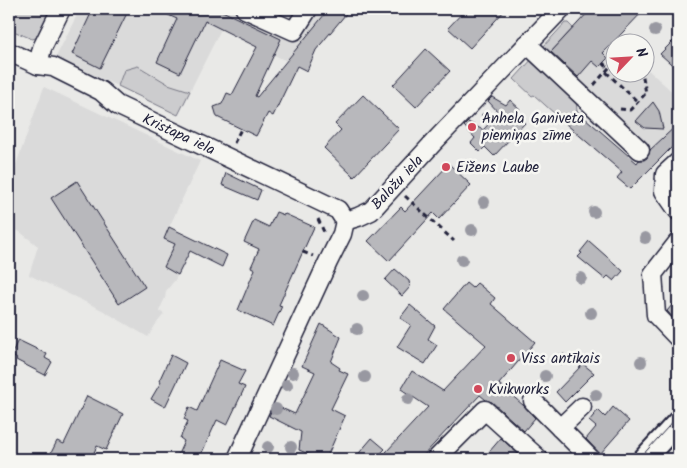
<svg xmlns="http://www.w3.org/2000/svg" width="687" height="468" viewBox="0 0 687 468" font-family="Kalam,sans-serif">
<rect width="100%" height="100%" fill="#e9e9e7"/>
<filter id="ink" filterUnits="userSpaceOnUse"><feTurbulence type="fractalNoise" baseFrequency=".02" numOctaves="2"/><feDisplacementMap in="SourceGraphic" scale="10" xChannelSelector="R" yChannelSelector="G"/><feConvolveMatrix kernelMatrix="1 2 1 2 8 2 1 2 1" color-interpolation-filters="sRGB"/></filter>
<g filter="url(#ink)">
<g fill="#dadada">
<polygon points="80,9 350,9 317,49 307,71 221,29 178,115 56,57"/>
<polygon points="586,13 617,42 614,42 614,72 644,72 645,67 678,97 678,124 650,151 568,77 548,55"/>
<polygon points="44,87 200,161 164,238 190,251 175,280 166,291 165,298 159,311 164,314 156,324 148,337 102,310 29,275 38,246 20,232 9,227 9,184"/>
</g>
<g fill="#ccccce" stroke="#777784">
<polygon points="9,9 50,9 36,38 32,39 9,29"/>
<polygon points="565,23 568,23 573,28 548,55 543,47"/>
<polygon points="533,58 576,100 577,111 566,124 534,95 532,96 514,79"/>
<polygon points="138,66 168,84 190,91 178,115 118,86 124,70"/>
</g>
<g fill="#b8b8bc" stroke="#22223b">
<polygon points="93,9 129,9 100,68 72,54"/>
<polygon points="155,9 218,9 281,39 255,96 257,97 329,9 350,9 316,50 307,71 297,66 273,116 268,113 256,136 217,117 214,107 222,104 227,93 232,95 257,47 205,21 180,73 157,62 177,19"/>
<polygon points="466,9 506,9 470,48 448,28"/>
<polygon points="591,9 645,9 603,53 608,58 599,67 592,61 578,77 551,52"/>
<polygon points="678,36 678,70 660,54"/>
<polygon points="426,49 450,71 416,107 393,85"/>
<polygon points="363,95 399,129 354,177 324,148 341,130 335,124"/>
<polygon points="492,97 506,105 510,100 520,109 515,114 525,123 494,156 485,147 480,152 471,143 475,138 464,126 468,122 483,130 499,113 488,101"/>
<polygon points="653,102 659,111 663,129 645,128 636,121"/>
<polygon points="577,111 637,163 639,160 644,160 647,158 650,150 678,124 678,141 630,189 617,178 622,172 566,124"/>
<polygon points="449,164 471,185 439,219 433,213 389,261 368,241 401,207 405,211"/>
<polygon points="226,173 261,190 257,200 222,185"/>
<polygon points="77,181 145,287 119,304 51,198"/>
<polygon points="276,212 284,215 285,214 314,227 279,305 282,306 273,326 238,310 255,269 251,267 259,249 244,242 254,220 269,227"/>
<polygon points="169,227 227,255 222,267 190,251 178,275 164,267 175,244 164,239"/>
<polygon points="589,241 623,271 614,281 608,276 605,279 578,257 582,253 580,252"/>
<polygon points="395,269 409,281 410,287 402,296 385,280"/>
<polygon points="466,283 472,288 477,283 482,287 495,298 491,304 535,342 499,384 524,406 535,418 524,431 492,402 486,400 480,395 420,459 394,459 386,452 428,407 401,389 412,371 443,391 486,345 444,309"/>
<polygon points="678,298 678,323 667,311"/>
<polygon points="410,305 435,326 428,339 437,345 425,364 397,347 411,325 400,318"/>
<polygon points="321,324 341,337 331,362 340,368 339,370 348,374 331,409 345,416 326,459 320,459 299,450 301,432 269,416 274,405 295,414 315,372 302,366"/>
<polygon points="18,340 47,354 45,358 52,362 45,375 16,360 17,359 11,355"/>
<polygon points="171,355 186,363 165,407 151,399 161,382 159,381"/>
<polygon points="220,360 245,371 238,384 245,387 227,425 217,420 199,459 176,459 184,441 180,438 188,421 184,419 189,407 197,411"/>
<polygon points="583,364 594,373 565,402 556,392"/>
<polygon points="87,396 123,414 106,450 97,446 91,459 48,459 57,441 64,444"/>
<polygon points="613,407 629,421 600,454 586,439 596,427 589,421 598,410 605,417"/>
<polygon points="372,438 385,449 375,459 354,459"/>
<polygon points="501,438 523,459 483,459"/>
</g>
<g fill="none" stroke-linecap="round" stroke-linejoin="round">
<g stroke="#22223b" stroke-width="21">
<g id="minor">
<polyline points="245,9 294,31 308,9"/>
<polyline points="527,44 640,150"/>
<polyline points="9,52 38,65 53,67 101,91 117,105 338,210 345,221"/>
<polyline points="38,65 42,48 61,9"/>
<polyline points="678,162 665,174 664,191 678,211"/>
<polyline points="345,221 358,217 371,211 434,142 561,9"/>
<polyline points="678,242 653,274 656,315 678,338"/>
<polyline points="533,401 591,459"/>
<polyline points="560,428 582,407"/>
<polyline points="237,459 328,262 342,234 345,221"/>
<polyline points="436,459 485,410 539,459"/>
</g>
</g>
<g stroke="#22223b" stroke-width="25">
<polyline id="major" points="644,459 678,422"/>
</g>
<g stroke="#22223b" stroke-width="3" stroke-dasharray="5 4" stroke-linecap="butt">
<polyline points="603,63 609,69"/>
<polyline points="606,72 638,102"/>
<polyline points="594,85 614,62"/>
<polyline points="620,109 630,110 646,93 642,72"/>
<polyline points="482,114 491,122"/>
<polyline points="234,143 241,129"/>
<polyline points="405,196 454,241"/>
<polyline points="318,219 324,232 323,234"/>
<polyline points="303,252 313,256"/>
</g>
<use href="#minor" stroke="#f6f6f2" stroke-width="18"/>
<use href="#major" stroke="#f6f6f2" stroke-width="21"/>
<polyline stroke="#22223b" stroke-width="1" points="639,459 678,416"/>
</g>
<g fill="#9898a1">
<circle cx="655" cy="30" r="6"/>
<circle cx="484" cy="202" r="6"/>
<circle cx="594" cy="212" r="6"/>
<circle cx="472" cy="230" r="6"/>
<circle cx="645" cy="238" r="6"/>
<circle cx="462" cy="260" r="6"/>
<circle cx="581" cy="278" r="6"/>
<circle cx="363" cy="296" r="6"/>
<circle cx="591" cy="313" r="6"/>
<circle cx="357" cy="329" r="6"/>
<circle cx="562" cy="359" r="6"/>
<circle cx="641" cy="362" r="6"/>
<circle cx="293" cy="373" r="6"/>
<circle cx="545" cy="376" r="6"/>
<circle cx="365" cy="377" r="6"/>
<circle cx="287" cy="385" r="6"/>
<circle cx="596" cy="395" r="6"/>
<circle cx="408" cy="399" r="6"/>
<circle cx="276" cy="409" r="6"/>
<circle cx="268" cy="447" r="6"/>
<circle cx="291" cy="447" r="6"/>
</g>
</g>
<g fill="#d1495b" stroke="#f6f6f2" stroke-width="2">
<circle cx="472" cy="127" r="5"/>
<circle cx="446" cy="167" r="5"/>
<circle cx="511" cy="358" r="5"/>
<circle cx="478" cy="389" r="5"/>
</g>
<g text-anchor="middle" stroke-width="5" stroke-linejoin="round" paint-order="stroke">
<g font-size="15" fill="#22223b" stroke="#f6f6f2" text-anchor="start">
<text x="482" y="123">Anhela Ganiveta<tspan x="482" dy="17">piemiņas zīme</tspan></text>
<text x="456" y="172">Eižens Laube</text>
<text x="521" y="363">Viss antīkais</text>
<text x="488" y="394">Kvikworks</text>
</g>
<g font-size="15" fill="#22223b" stroke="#f6f6f2">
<text transform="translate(179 134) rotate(25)" y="5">Kristapa iela</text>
<text transform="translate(397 182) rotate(-47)" y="5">Baložu iela</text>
</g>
</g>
<rect width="687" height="468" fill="none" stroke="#f6f6f2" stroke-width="30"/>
<rect x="15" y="15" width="657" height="438" fill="none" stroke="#22223b" stroke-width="2" filter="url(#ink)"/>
<g transform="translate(630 58) rotate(65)"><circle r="24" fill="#f6f6f2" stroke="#a1a1a9"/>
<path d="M0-4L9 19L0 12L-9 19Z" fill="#d1495b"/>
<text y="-8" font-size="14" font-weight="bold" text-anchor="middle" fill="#22223b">N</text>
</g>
</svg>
